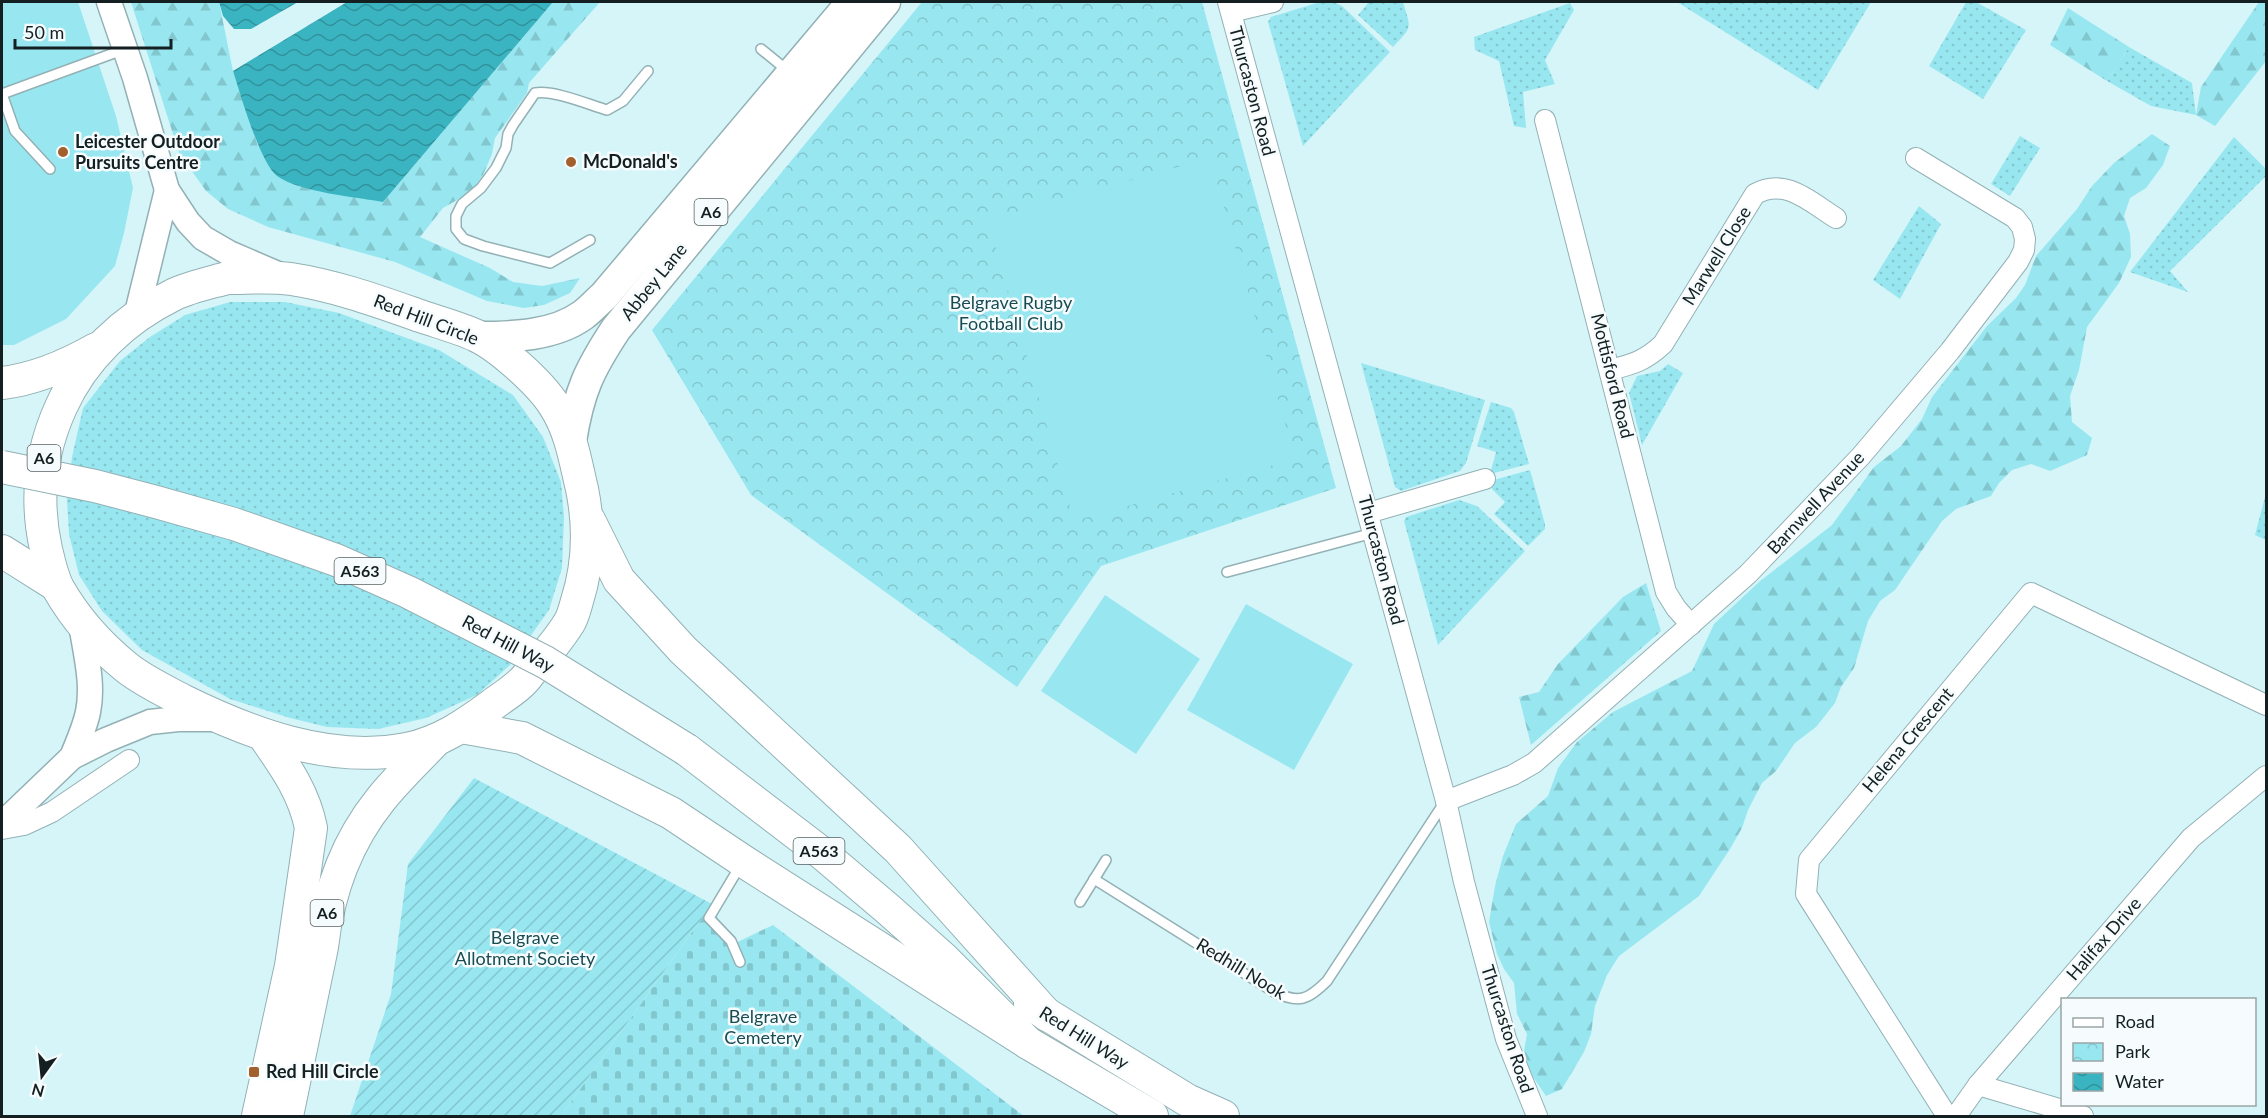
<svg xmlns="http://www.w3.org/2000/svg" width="2268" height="1118" viewBox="0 0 2268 1118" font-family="Lato,sans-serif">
<defs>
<pattern id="grass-dots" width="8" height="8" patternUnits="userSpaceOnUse" patternTransform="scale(1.5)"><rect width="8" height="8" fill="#98e7f0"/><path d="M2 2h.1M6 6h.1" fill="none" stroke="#82c6ce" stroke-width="1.8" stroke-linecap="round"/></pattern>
<pattern id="forest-firs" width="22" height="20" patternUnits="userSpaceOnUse" patternTransform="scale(1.5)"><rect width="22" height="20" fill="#98e7f0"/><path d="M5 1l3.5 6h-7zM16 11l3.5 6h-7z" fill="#82c6ce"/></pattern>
<pattern id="cemetery-stones" width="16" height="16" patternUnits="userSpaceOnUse" patternTransform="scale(1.5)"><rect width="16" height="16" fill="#98e7f0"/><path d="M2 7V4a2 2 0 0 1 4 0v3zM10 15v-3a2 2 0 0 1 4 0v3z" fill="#82c6ce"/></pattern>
<pattern id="park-crowns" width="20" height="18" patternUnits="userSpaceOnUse" patternTransform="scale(1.5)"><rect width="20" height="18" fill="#98e7f0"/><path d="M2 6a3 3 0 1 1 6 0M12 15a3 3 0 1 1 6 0" fill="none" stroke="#82c6ce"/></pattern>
<pattern id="garden-furrows" width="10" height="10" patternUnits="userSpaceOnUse" patternTransform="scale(1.5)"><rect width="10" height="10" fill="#98e7f0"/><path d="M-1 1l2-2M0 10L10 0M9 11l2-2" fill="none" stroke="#82c6ce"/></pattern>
<pattern id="water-waves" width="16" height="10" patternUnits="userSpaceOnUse" patternTransform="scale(1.5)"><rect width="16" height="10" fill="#3bb4c1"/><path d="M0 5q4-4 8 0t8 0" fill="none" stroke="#30929c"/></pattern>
</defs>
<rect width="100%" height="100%" fill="#d5f5f9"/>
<g fill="url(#grass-dots)">
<polygon points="1320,2 1333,2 1342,6 1390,52 1303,146 1268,22 1271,17"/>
<path d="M1369 2H1403C1411 29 1413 26 1393 47L1358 15Z"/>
<polygon points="1677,2 1871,2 1818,90"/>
<polygon points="1966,2 1976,2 2026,30 1983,99 1929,66"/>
<polygon points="1570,3 1574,10 1545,60 1555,84 1523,92 1526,128 1514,126 1499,61 1475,50 1474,37"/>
<polygon points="2129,47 2192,83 2196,115 2151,106 2107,81"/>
<polygon points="2020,136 2040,148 2010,196 1991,184"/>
<polygon points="2234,137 2266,169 2266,176 2170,271 2188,292 2130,272"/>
<polygon points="1919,206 1941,224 1900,299 1873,280"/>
<polygon points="230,302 285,302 339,313 439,350 513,395 543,437 561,482 564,517 562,568 549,610 510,665 477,695 426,718 378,729 327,727 290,718 230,699 142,650 102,611 79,575 69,534 67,500 72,457 83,408 120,361 150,337 185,315"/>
<polygon points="1361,363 1485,400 1466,463 1460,471 1401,491 1395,487"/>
<polygon points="1668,364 1683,373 1642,445 1629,393 1637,376 1660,371"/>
<polygon points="1491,402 1511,408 1514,412 1529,464 1490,474 1496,452 1477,446"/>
<polygon points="1530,470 1545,524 1545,529 1528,546 1494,514 1505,502 1492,489 1490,481"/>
<polygon points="2266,493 2266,540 2255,535"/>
<polygon points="1459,500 1477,506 1525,551 1438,645 1404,521 1406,517"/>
</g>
<g fill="url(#forest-firs)">
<polygon points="131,2 219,2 233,71 258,146 383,202 553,2 600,2 529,83 527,93 495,138 492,154 483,175 471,192 443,208 420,237 490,268 513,282 542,286 580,278 570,293 544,305 524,308 487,301 395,262 268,227 228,209 206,191 179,153"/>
<polygon points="2259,2 2266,2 2266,61 2215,126 2196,115 2201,87"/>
<polygon points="2068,8 2129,47 2107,81 2050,45"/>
<polygon points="2152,134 2170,146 2163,165 2146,188 2130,198 2124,216 2130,234 2131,257 2119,283 2087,327 2079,370 2070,396 2072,422 2092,438 2087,455 2050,471 2031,464 2012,470 1999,483 1991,496 1956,509 1942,521 1895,590 1880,601 1868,621 1854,668 1841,687 1835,703 1816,727 1795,743 1776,771 1762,783 1748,810 1742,828 1730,849 1699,896 1619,956 1607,975 1595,1006 1591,1034 1584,1052 1562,1089 1546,1096 1529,1071 1524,1051 1527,1034 1517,1014 1514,983 1504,969 1497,954 1489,922 1495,886 1503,856 1516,824 1548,796 1558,768 1577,742 1613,712 1692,671 1714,624 1759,582 1832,525 1874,467 1901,446 1922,419 1932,397 1987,326 2016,298 2025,285 2036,256 2077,209 2092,186 2114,163"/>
<polygon points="1646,583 1661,631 1531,745 1519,697 1539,692 1558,664 1623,597"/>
</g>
<polygon fill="url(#cemetery-stones)" points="712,904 729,946 773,925 1024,1116 561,1116"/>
<polygon fill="url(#park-crowns)" points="922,2 1202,2 1336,488 1101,566 1017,687 751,495 652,330"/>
<polygon fill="url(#garden-furrows)" points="474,778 712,904 561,1116 350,1116 391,994 408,864"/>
<g fill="#98e7f0">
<polygon points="2,2 78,2 116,116 133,188 124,233 115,266 66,319 14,345 2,345"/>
<polygon points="1210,158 1295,459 1074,521 988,220"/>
<polygon points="1105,595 1200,659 1136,754 1041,691"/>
<polygon points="1246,604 1353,664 1294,770 1187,710"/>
</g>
<g fill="url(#water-waves)">
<polygon points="219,2 298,2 251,29 234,29 223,16"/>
<path d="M347 2H553L383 202C355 197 299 192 277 176 260 163 240 93 233 71Z"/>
</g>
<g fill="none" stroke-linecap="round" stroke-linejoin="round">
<g stroke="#93b1b5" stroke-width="12">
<g id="service">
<polyline points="761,49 788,71"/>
<polyline points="50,169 15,131 2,94 125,49"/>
<path d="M590 240 550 263 483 246 464 239 456 229V216L462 204 481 188 496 168 506 148 508 134 513 125 535 93C554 90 587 104 607 110L623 101 648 71"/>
<polyline points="1227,572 1373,533"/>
<path d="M1094 879 1274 992C1299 1004 1308 1000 1327 981L1444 803"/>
<polyline points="1080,902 1106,860"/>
<polyline points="740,962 731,941 709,918 740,866"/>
</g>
</g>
<g stroke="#93b1b5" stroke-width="22">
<g id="minor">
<polyline points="1228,2 1446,801 1464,882 1506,1039 1537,1116"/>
<polyline points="1231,12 1273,2"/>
<polyline points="1545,120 1666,592 1676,608 1691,625"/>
<path d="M1610 370C1633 364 1645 361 1663 344L1755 194C1786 177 1810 202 1836 218"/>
<polyline points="1368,513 1485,479"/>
<polyline points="1446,801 1513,775 1534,763 1748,574 1861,456 1950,351 2018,262 2024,250 2025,239 2022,227 2015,218 1916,158"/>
<polyline points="2,829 24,825 52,812 129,760"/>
<polyline points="1978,1085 2083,1116"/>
<polyline points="1947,1116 1806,894 1809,860 2031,593 2266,705"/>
<polyline points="1956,1116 1978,1085 2191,838 2266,776"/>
</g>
</g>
<g stroke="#93b1b5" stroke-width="27">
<g id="tertiary">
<polyline points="109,2 135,78 167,190 188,222 203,238 229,253 280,275"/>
<polyline points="136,317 167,190"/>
<path d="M72 757C78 742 85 727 88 712 94 683 85 652 81 623"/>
<polyline points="2,824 72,757 106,740 150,722 178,719 216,719"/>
</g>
</g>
<g stroke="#93b1b5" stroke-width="33">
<g id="primary">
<path d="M478 337C513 337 554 336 583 315 590 310 597 302 604 296L852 2"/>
<path d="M571 441C579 391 589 370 616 329L885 2"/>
</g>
</g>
<g stroke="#93b1b5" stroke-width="34">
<g id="trunk">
<path d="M227 278C248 278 270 276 291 279 337 286 380 302 423 317 441 323 460 328 477 336 500 347 540 383 554 405 571 431 575 460 582 489 590 528 589 563 577 601 575 608 573 617 569 623 558 641 543 658 529 674 520 687 505 695 492 705 465 725 440 742 407 749 329 764 249 733 182 700 163 690 142 680 126 667 99 645 75 618 58 588 52 576 49 562 46 549 35 500 40 453 61 407 83 358 124 319 173 295 189 287 209 283 227 278Z"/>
<path d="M2 383C36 379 66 366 96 349"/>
<polyline points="589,520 619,580 683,650 898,849 1047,1015"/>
<polyline points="2,551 56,585"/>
<polyline points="461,727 522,738 671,813 743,861 1028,1043"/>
<polyline points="687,750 823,854 889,910 944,959 1028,1043 1152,1116"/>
<polyline points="1030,1004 1187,1100 1223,1116"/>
<path d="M258 1116 291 966 311 828C304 792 284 765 264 736"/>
<path d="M287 1116 322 947C328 893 347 841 381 799 397 779 417 760 435 741"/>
</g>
</g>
<use href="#service" stroke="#fff" stroke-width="9"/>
<use href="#minor" stroke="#fff" stroke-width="20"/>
<use href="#tertiary" stroke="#fff" stroke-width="24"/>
<use href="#primary" stroke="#fff" stroke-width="30"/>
<use href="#trunk" stroke="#fff" stroke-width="32"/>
<g stroke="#93b1b5" stroke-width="34" stroke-linecap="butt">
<polyline id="trunk-bridge" points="2,467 95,486 156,502 234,524 336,560 408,592 545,662 687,750"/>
</g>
<use href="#trunk-bridge" stroke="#fff" stroke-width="32"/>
</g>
<g fill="#a2602d" stroke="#f6fcfd" stroke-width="2">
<circle cx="63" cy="152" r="6"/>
<circle cx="571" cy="162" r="6"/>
<rect x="248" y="1066" width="12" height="12" rx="3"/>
</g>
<g text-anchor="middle" stroke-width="5" stroke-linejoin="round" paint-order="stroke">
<g fill="#f6fcfd" stroke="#576163" stroke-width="1.5">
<rect x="694.5" y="199" width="33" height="26" rx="4.5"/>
<rect x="27.5" y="445" width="33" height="26" rx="4.5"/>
<rect x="334.5" y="558" width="51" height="26" rx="4.5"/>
<rect x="793.5" y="838" width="51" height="26" rx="4.5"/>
<rect x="310.5" y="900" width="33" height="26" rx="4.5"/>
</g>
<g font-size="16" font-weight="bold" fill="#131f21">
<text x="711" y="218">A6</text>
<text x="44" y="464">A6</text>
<text x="360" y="577">A563</text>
<text x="819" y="857">A563</text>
<text x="327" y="919">A6</text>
</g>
<g font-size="18" fill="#131f21" stroke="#f6fcfd">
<text transform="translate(1252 91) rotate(75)" y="6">Thurcaston Road</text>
<text transform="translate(1717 256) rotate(-58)" y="6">Marwell Close</text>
<text transform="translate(654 282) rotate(-51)" y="6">Abbey Lane</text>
<text transform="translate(426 320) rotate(21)" y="6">Red Hill Circle</text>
<text transform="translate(1612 376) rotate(76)" y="6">Mottisford Road</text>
<text transform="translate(1816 503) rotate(-47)" y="6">Barnwell Avenue</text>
<text transform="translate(1381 560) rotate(75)" y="6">Thurcaston Road</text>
<text transform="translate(508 644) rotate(28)" y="6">Red Hill Way</text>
<text transform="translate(1908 740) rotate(-50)" y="6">Helena Crescent</text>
<text transform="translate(2104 939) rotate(-49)" y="6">Halifax Drive</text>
<text transform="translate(1241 969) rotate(31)" y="6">Redhill Nook</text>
<text transform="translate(1507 1029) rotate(72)" y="6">Thurcaston Road</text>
<text transform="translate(1084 1038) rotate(32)" y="6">Red Hill Way</text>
</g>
<g font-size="18" font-weight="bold" fill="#131f21" stroke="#f6fcfd" text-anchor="start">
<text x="75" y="148">Leicester Outdoor<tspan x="75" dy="21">Pursuits Centre</tspan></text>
<text x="583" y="168">McDonald's</text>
<text x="266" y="1078">Red Hill Circle</text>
</g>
<g font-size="18" fill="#194c52" stroke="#f6fcfd">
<text x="1011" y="309">Belgrave Rugby<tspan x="1011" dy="21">Football Club</tspan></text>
<text x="525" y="944">Belgrave<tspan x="525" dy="21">Allotment Society</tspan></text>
<text x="763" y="1023">Belgrave<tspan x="763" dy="21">Cemetery</tspan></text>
</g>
</g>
<rect width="2268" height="1118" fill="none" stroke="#131f21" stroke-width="6"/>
<rect x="2061" y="998" width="195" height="108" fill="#f6fcfd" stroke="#9ba4a5" stroke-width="1.5"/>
<rect x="2073" y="1018" width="30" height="9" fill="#ffffff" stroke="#9ba4a5" stroke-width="1.5"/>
<text x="2115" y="1028" font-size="18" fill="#131f21">Road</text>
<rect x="2073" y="1043" width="30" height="18" fill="url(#park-crowns)" stroke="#9ba4a5" stroke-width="1.5"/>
<text x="2115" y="1058" font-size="18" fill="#131f21">Park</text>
<rect x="2073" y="1073" width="30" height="18" fill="url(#water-waves)" stroke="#9ba4a5" stroke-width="1.5"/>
<text x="2115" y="1088" font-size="18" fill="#131f21">Water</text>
<g transform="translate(42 1076) rotate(195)" stroke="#f6fcfd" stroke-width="4.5" paint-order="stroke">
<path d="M0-4.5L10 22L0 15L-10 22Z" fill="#131f21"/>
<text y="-9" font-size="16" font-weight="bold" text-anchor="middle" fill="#131f21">N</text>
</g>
<path d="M15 39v9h156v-9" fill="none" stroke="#131f21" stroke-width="3"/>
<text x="24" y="39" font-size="18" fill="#131f21" stroke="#f6fcfd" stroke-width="4.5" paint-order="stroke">50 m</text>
</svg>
